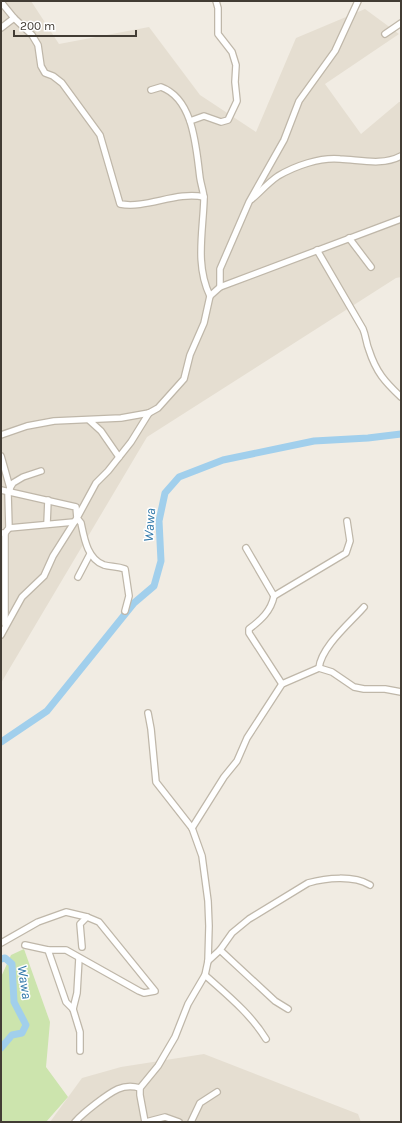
<svg xmlns="http://www.w3.org/2000/svg" width="402" height="1123" viewBox="0 0 402 1123" font-family="Karla,sans-serif">
<rect width="100%" height="100%" fill="#f1ece3"/>
<g fill="#e5ded1">
<polygon points="1,1 31,1 59,44 149,27 200,95 256,132 296,38 365,9 399,34 325,84 361,134 399,102 401,102 401,277 396,278 147,437 1,683"/>
<polygon points="204,1054 358,1114 361,1122 50,1122 82,1078 121,1067"/>
</g>
<polygon fill="#cce4ad" points="24,949 50,1022 46,1067 68,1097 46,1122 1,1122 1,977 11,955"/>
<g fill="none" stroke-linecap="round" stroke-linejoin="round">
<g stroke="#a1cfec" stroke-width="7">
<polyline points="1,742 47,711 134,603 154,586 161,561 159,521 165,493 179,477 223,460 314,441 368,438 401,434"/>
<polyline points="1,959 5,958 12,964 14,1002 26,1025 22,1033 12,1035 1,1048"/>
</g>
<g stroke="#bfb7a9" stroke-width="8">
<g id="minor">
<path d="M1 2 14 18 32 35 38 45 41 66 45 73 53 76 62 83 100 135 120 204C147 209 176 191 204 197"/>
<polyline points="1,28 14,18"/>
<polyline points="385,34 401,23"/>
<path d="M151 90 161 87C194 99 196 148 200 178 201 185 204 193 204 199 203 232 195 265 210 296"/>
<polyline points="190,121 204,116 221,122 228,120 237,101 235,82 236,65 232,52 218,34 218,8 216,1"/>
<path d="M252 199C260 192 269 182 278 176 295 166 320 157 340 159 361 160 382 166 401 156"/>
<polyline points="349,238 371,267"/>
<path d="M317 250 363 329C366 336 366 343 369 350 376 372 385 382 401 397"/>
<polyline points="220,287 401,219"/>
<polyline points="90,421 101,431 119,457"/>
<polyline points="1,435 27,426 54,421 121,418 149,413 158,408 184,379 190,355 204,323 210,296 220,287 220,269 249,202 284,140 299,101 335,51 358,1"/>
<polyline points="1,456 10,488 8,493 9,528 5,533 1,533"/>
<polyline points="1,490 76,507 77,518 53,556 44,576 22,597 1,635"/>
<polyline points="10,490 10,488 13,483 23,477 41,471"/>
<polyline points="47,524 48,500"/>
<polyline points="9,528 74,522"/>
<polyline points="5,533 5,624"/>
<polyline points="246,548 274,596"/>
<polyline points="78,577 90,554"/>
<path d="M125 611 129 596 125 569C117 566 111 567 104 565 87 559 84 537 81 523L77 518 96 483 108 471 131 442 149 413"/>
<path d="M319 668C321 647 350 623 364 607"/>
<path d="M282 684 249 633V629C261 620 271 611 274 596L346 553 350 541 347 521"/>
<polyline points="192,828 224,777 237,761 247,738 282,684 319,668 332,672 354,687 364,689 385,689 401,692"/>
<polyline points="1,943 38,922 66,912 87,917"/>
<polyline points="25,945 48,950 66,950 139,991 144,993 155,991 99,922 87,917 80,924 82,947"/>
<polyline points="48,950 66,1002 73,1009 80,1032 80,1051"/>
<polyline points="208,961 220,950"/>
<path d="M205 975C227 995 250 1013 266 1039"/>
<polyline points="73,1009 77,993 79,958"/>
<path d="M288 1009 275 1001 220 950 232 933 249 919 308 883C326 878 353 875 370 885"/>
<path d="M75 1122C83 1113 107 1094 118 1089 125 1086 133 1086 140 1088"/>
<polyline points="145,1122 140,1095 140,1088 158,1066 175,1037 188,1004 205,975 208,961 209,926 208,901 202,856 192,828 156,782 151,729 148,713"/>
<polyline points="146,1122 165,1117 179,1122"/>
<polyline points="191,1122 200,1103 217,1092"/>
</g>
</g>
<use href="#minor" stroke="#fff" stroke-width="5.5"/>
</g>
<g text-anchor="middle" stroke-width="3" stroke-linejoin="round" paint-order="stroke">
<g font-size="14" font-style="italic" fill="#3279a9" stroke="#fff">
<text transform="translate(149 525) rotate(-86)" y="5">Wawa</text>
<text transform="translate(25 982) rotate(81)" y="5">Wawa</text>
</g>
</g>
<rect width="402" height="1123" fill="none" stroke="#423c34" stroke-width="4"/>
<path d="M14 30v6h122v-6" fill="none" stroke="#423c34" stroke-width="2"/>
<text x="20" y="30" font-size="12" fill="#423c34" stroke="#ffffff" stroke-width="3" paint-order="stroke">200 m</text>
</svg>
